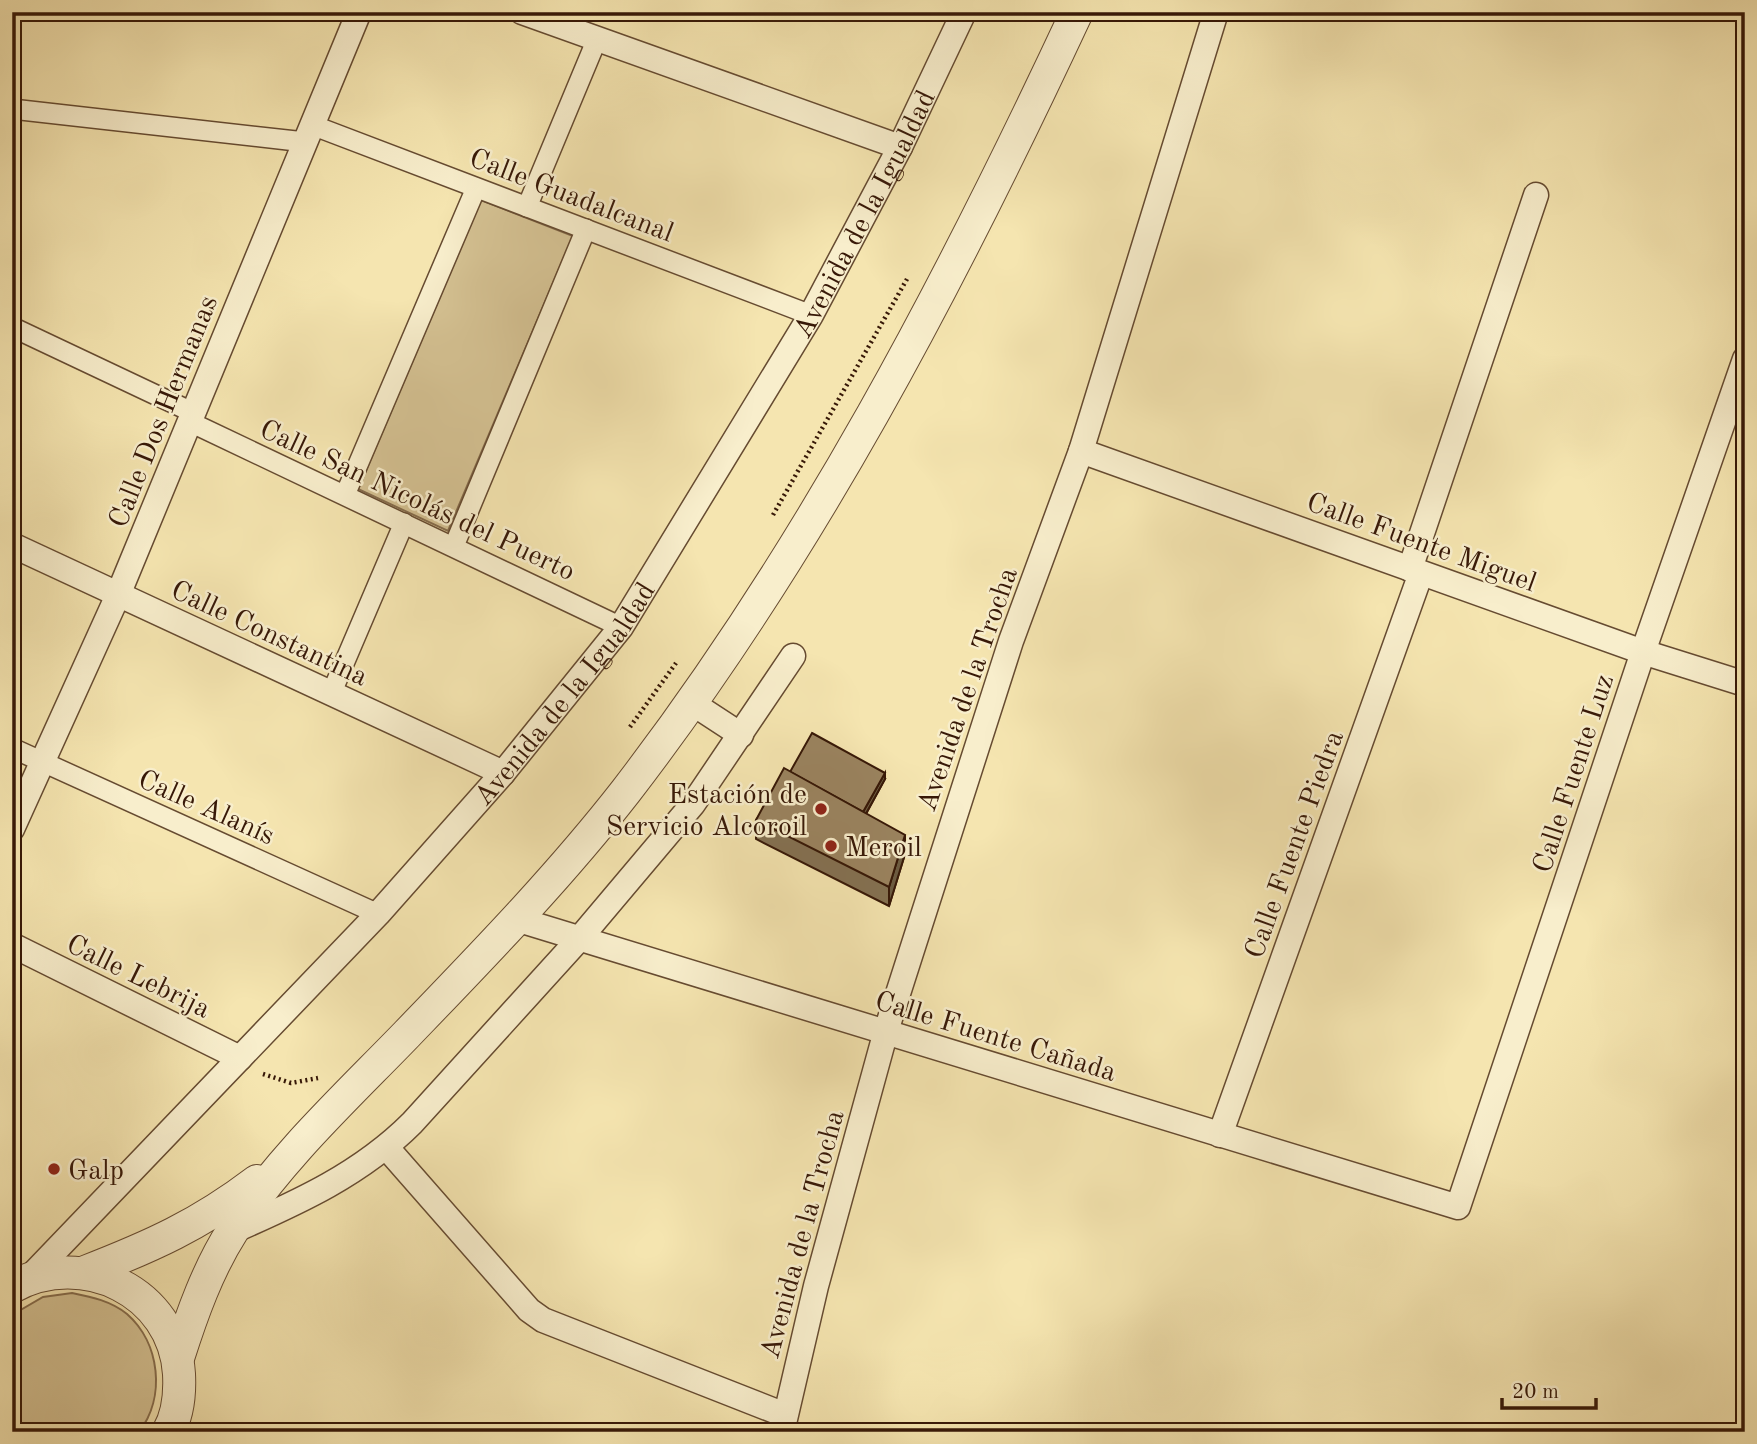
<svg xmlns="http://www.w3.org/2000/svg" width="1757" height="1444" viewBox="0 0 1757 1444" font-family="'Old Standard TT',serif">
<rect width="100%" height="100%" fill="#f5e5b0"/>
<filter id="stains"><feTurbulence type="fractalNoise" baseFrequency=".00286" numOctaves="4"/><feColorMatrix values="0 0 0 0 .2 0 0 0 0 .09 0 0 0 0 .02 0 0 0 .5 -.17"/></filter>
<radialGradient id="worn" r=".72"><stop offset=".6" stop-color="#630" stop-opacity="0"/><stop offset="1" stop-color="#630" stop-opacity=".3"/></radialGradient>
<g fill="#d5c293" stroke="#866d4d" stroke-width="2">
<polygon points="481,200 573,236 448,531 358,489"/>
<path d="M72 1293C92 1297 111 1301 127 1314 160 1343 166 1397 139 1432H12V1315L43 1297Z"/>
</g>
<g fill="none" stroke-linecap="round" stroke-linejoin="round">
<g stroke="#664b31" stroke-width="22">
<g id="pedestrian">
<polyline points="12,109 305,142"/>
<polyline points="312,125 811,315"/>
<polyline points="527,207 597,39"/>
<polyline points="12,327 194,413"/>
<polyline points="190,422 621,627"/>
<polyline points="345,495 476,188"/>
<polyline points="454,546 586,229"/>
<polyline points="331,694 404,523"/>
<polyline points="12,748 378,914"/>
</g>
</g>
<g stroke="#664b31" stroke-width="27">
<g id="minor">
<polyline points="522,12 900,147"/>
<polyline points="1081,451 1643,652 1745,684"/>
<polyline points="12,545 503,773"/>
<polyline points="1410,569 1536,195"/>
<polyline points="692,703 741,735"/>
<polyline points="12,829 118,595 359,12"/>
<polyline points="516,919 1458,1207 1643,652 1745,359"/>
<polyline points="12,945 240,1058"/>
<polyline points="1220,1135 1421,573"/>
<polyline points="387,1148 529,1310 543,1320 785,1415"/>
<path d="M233 1231C299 1202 361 1174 412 1123L580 938 693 804 793 656"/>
<path id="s1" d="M29 1278 378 914 503 773 621 627 811 315 900 147 964 12"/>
<polyline points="782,1432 816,1286 886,1031 1011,641 1081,451 1216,12"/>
</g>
</g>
<g stroke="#664b31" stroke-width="34">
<g id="tertiary">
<path d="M85 1272C152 1246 199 1225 257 1181"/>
<path d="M12 1287C83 1248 174 1292 179 1374 180 1393 178 1415 168 1432"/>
<path d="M178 1358C192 1314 208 1269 233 1230 281 1157 346 1097 407 1034 482 956 559 877 626 791 810 552 950 284 1077 12"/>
</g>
</g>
<g stroke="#371807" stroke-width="4.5" stroke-dasharray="2 3.5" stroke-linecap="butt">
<polyline points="773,515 907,279"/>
<polyline points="630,727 676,663"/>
<polyline points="263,1074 291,1083 318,1078"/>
</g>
<use href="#pedestrian" stroke="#f8eecc" stroke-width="19"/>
<use href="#minor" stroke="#f8eecc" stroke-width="24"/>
<use href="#tertiary" stroke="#f8eecc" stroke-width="32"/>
</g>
<polygon fill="#847152" stroke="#371807" stroke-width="2" points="790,772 885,779 866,814 905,854 889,906 756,839 756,820"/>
<g fill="#6c5c42" stroke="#371807" stroke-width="2">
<polygon points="885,773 885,779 858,828 858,821"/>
<polygon points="905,835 905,854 889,906 889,887"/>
</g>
<g fill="#9a835f" stroke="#371807" stroke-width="2">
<polygon points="812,733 885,773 863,812 790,772"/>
<polygon points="784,768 905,835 889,887 756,820"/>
</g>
<g fill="#8f2418" stroke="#f8eecc" stroke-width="2.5">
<circle cx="821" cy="809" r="7"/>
<circle cx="831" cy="846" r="7"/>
<circle cx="54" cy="1169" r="7"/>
</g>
<g text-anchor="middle" stroke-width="5" stroke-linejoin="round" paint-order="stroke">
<g font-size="28" fill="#371807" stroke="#f8eecc">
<text transform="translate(572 194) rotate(21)" y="10">Calle Guadalcanal</text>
<text dy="10" stroke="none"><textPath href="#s1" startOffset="1360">Avenida de la Igualdad</textPath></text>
<text transform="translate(162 411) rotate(-68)" y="10">Calle Dos Hermanas</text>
<text transform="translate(418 499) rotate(25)" y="10">Calle San Nicolás del Puerto</text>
<text transform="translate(1422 541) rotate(20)" y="10">Calle Fuente Miguel</text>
<text transform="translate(270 632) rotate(25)" y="10">Calle Constantina</text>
<text transform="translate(966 689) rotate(-71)" y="10">Avenida de la Trocha</text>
<text dy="10" stroke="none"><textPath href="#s1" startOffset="793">Avenida de la Igualdad</textPath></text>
<text transform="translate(1572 773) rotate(-72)" y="10">Calle Fuente Luz</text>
<text transform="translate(207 806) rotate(24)" y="10">Calle Alanís</text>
<text transform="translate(1293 844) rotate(-70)" y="10">Calle Fuente Piedra</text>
<text transform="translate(139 975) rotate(26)" y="10">Calle Lebrija</text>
<text transform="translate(996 1035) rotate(17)" y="10">Calle Fuente Cañada</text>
<text transform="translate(801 1234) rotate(-75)" y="10">Avenida de la Trocha</text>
</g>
<g font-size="28" fill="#371807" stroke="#f8eecc" text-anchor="start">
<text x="807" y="803" text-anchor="end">Estación de<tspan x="807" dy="32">Servicio Alcoroil</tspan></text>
<text x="845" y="856">Meroil</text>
<text x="68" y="1179">Galp</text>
</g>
</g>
<rect width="1757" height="1444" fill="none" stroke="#f5e5b0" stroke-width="42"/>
<rect x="14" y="14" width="1729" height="1416" fill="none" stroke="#371807" stroke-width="3.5"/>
<rect x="21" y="21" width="1715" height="1402" fill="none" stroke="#371807" stroke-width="2"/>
<path d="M1502 1398v10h94v-10" fill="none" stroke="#371807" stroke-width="3.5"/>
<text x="1512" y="1398" font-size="21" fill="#371807" stroke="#f8eecc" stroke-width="5" paint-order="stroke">20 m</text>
<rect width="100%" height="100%" filter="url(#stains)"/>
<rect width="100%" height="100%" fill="url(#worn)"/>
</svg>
